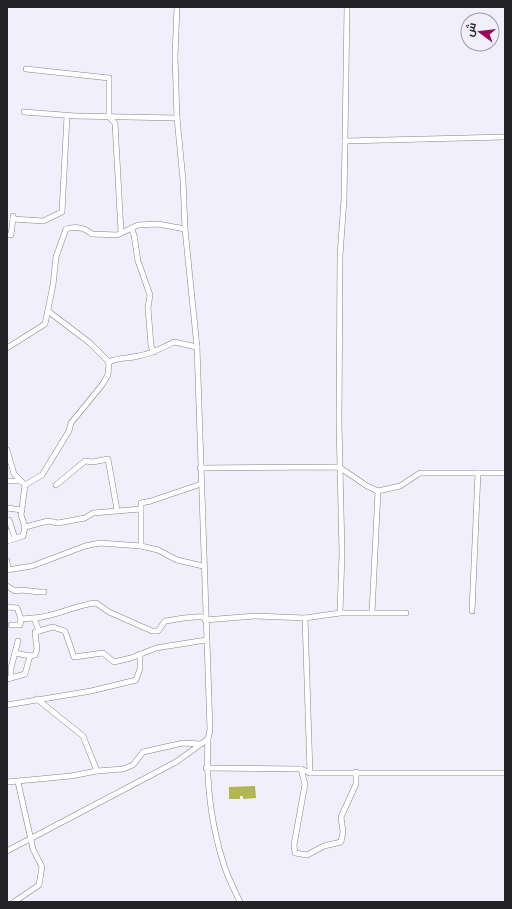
<svg xmlns="http://www.w3.org/2000/svg" width="512" height="909" viewBox="0 0 512 909" font-family="'Asap Condensed',Cairo,sans-serif">
<rect width="100%" height="100%" fill="#f0effb"/>
<polygon fill="#b2b751" points="255,786 256,798 243,799 243,796 240,796 240,799 229,799 229,787"/>
<g fill="none" stroke-linecap="round" stroke-linejoin="round">
<g stroke="#84838d" stroke-width="6">
<g id="minor">
<polyline points="347,7 345,141 505,137"/>
<polyline points="26,69 109,78 109,117 115,123 121,232"/>
<polyline points="24,112 76,116 177,118"/>
<polyline points="13,216 13,219 43,221 62,212 67,116"/>
<polyline points="131,228 134,235 138,261 150,295 148,308 151,346 154,352"/>
<polyline points="7,235 11,235 13,219"/>
<path d="M7 348 45 324 53 285 56 257 66 229C76 226 84 227 92 234L117 235 138 225 158 224 185 229"/>
<path d="M109 362C119 357 127 359 138 356 151 354 162 348 174 342L197 347"/>
<polyline points="7,450 14,474 25,485 21,515 25,527"/>
<polyline points="200,468 339,467 367,486 378,491 400,486 420,473 505,473"/>
<polyline points="7,481 20,481"/>
<polyline points="201,484 151,501 141,503 141,546 158,550 177,560 203,566"/>
<polyline points="25,485 42,475 69,431 71,423 102,385 108,375 109,362 90,343 48,311"/>
<polyline points="56,485 85,461 93,462 108,459 117,510"/>
<polyline points="7,508 22,510"/>
<polyline points="7,520 9,520 15,538"/>
<polyline points="7,531 10,540"/>
<polyline points="7,541 23,536 25,527 48,521 58,523 85,518 93,513 141,509"/>
<polyline points="7,561 8,570"/>
<polyline points="7,570 32,566 85,546 100,543 141,546"/>
<path d="M7 586 15 591C25 588 33 593 44 592"/>
<polyline points="7,607 17,608 21,619 34,618 39,631 53,627 65,631 74,657 103,653 114,662 131,658 156,648 206,640"/>
<polyline points="472,611 478,473"/>
<polyline points="340,613 342,553 339,423 340,256 344,199 345,141"/>
<polyline points="372,613 378,491"/>
<path d="M34 618C56 617 74 605 96 603L109 612 152 631H158L165 621C179 619 191 616 205 617"/>
<polyline points="305,618 310,773"/>
<polyline points="205,620 255,616 305,618 340,613 406,613"/>
<polyline points="11,625 20,625 21,619"/>
<polyline points="30,656 35,655 37,649 35,632 39,631"/>
<polyline points="11,678 25,674 30,656 15,653"/>
<polyline points="7,679 11,678 11,668 18,641"/>
<polyline points="37,699 83,736 97,771"/>
<polyline points="7,705 91,691 136,680 140,669 140,654"/>
<path d="M208 739C206 780 211 823 223 862 227 876 234 889 240 902"/>
<polyline points="206,768 301,769 310,773 505,773"/>
<polyline points="301,769 305,784 294,845 295,853 307,855 324,846 341,842 343,832 341,817 356,784 356,772"/>
<polyline points="7,782 71,776 97,771 123,769 133,765 143,752 183,743 201,744"/>
<polyline points="7,851 176,762 208,739 210,730 197,347 185,229 183,180 177,118 175,56 177,7"/>
<polyline points="14,902 39,885 42,867 33,849 18,782"/>
</g>
</g>
<use href="#minor" stroke="#fff" stroke-width="5"/>
</g>
<rect width="512" height="909" fill="none" stroke="#242428" stroke-width="16"/>
<g transform="translate(480 32) rotate(285)"><circle r="19" fill="#f0effb" stroke="#9e9ea7"/>
<path d="M0-3L7 15L0 10L-7 15Z" fill="#9a0959"/>
<text y="-6" font-size="11" font-weight="bold" text-anchor="middle" fill="#242428">ش</text>
</g>
</svg>
